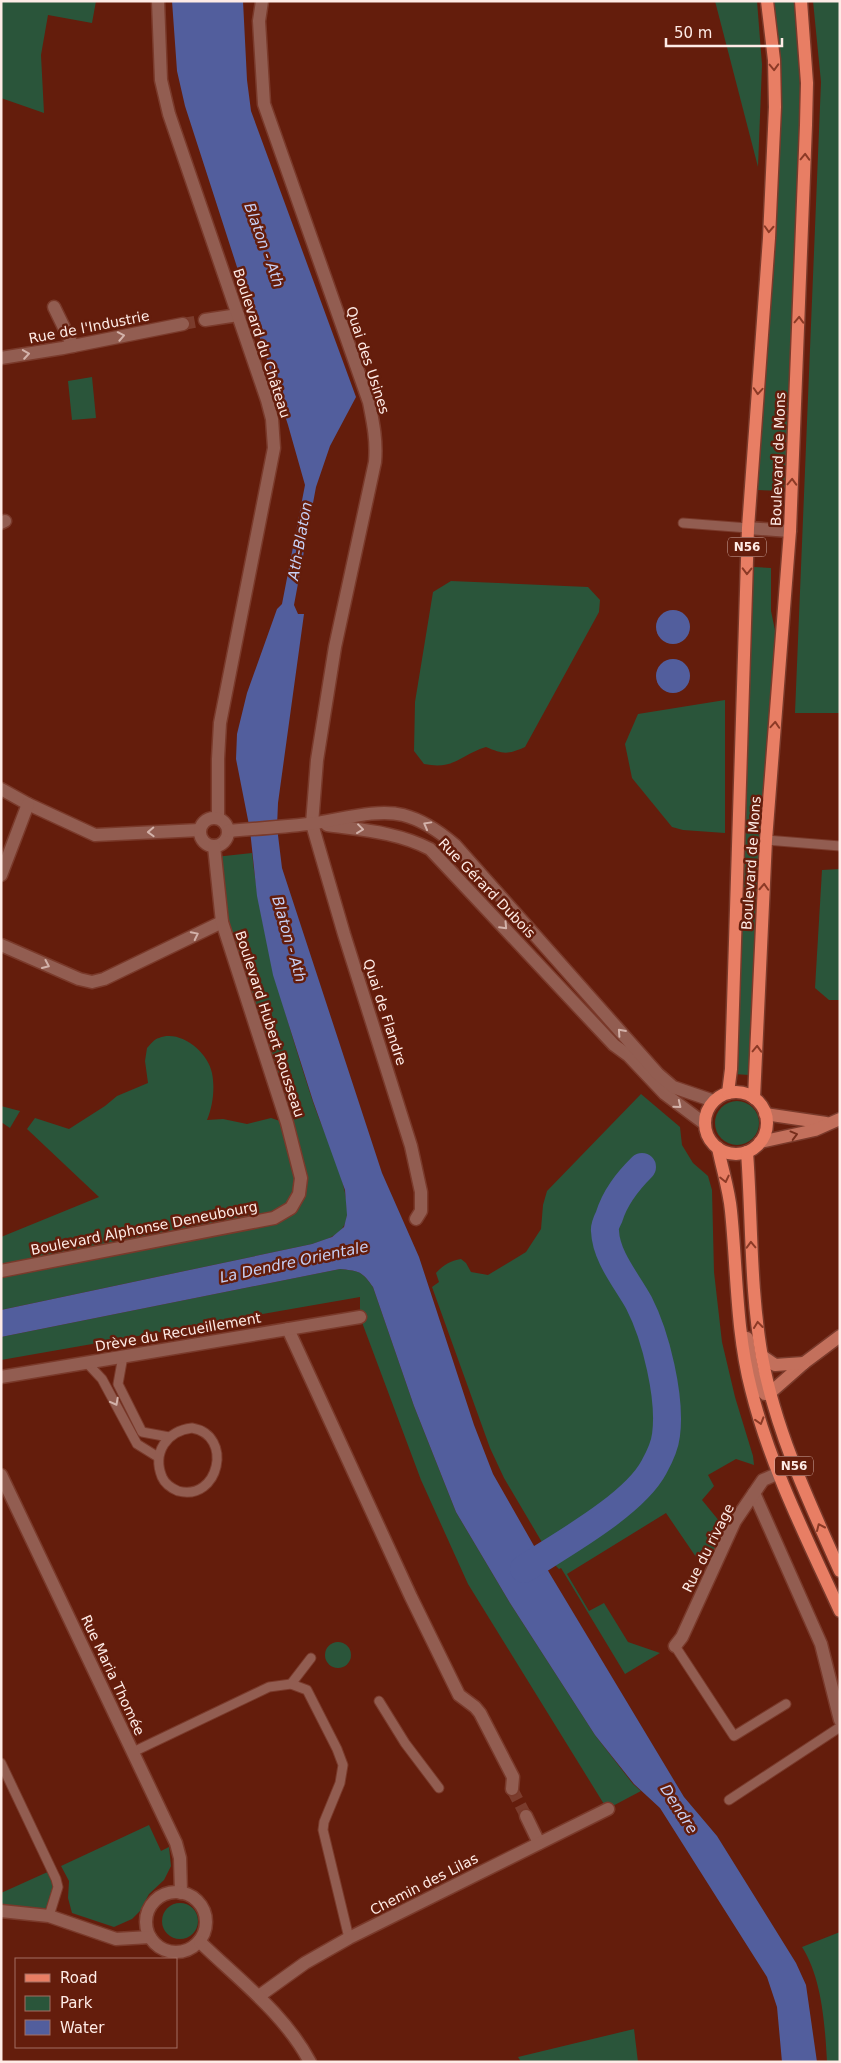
<svg xmlns="http://www.w3.org/2000/svg" width="841" height="2063" viewBox="0 0 841 2063" font-family="'DejaVu Sans',sans-serif">
<rect width="100%" height="100%" fill="#641d0c"/>
<g fill="#2a553a">
<polygon points="1,1 96,1 92,23 48,15 41,55 44,113 1,98"/>
<polygon points="715,1 757,1 762,65 758,167"/>
<polygon points="774,1 794,1 799,59 801,115 785,491 757,490 776,217 779,58"/>
<polygon points="813,1 840,1 840,713 795,713 821,82"/>
<polygon points="92,377 96,418 72,420 68,381"/>
<polygon points="753,567 771,568 771,611 776,635 749,1075 734,1074"/>
<path d="M451 581 588 587 600 600 599 612 525 747C507 755 503 754 486 747 460 755 455 770 424 764L414 751 415 702 433 592Z"/>
<polygon points="725,700 725,833 683,830 672,827 632,778 625,744 638,714"/>
<path d="M252 853C261 938 286 1018 312 1099 323 1133 349 1181 347 1215 346 1234 328 1239 312 1244L1 1310V1237L99 1197 27 1129 35 1118 69 1129 105 1106 117 1096 148 1083 145 1061 147 1048C150 1045 154 1039 159 1038 180 1029 208 1052 212 1073 215 1088 213 1106 207 1120L223 1119 247 1124 271 1118 286 1123 222 922 215 857Z"/>
<polygon points="840,869 840,1000 829,1000 815,988 822,870"/>
<path d="M641 1094 680 1127 682 1145 693 1163 708 1176 712 1190 714 1272 722 1342 735 1397 753 1456 754 1465 736 1459 708 1475 714 1486 702 1500 720 1522 728 1536 714 1564 696 1557 666 1513 567 1574 589 1611 604 1603 628 1642 660 1653 625 1674 561 1568 559 1569 556 1566 504 1478 490 1448 432 1287 439 1282 436 1273C443 1265 450 1261 461 1259L466 1263 471 1272 488 1275 526 1252 541 1229 543 1205 547 1191Z"/>
<circle cx="737" cy="1123" r="22"/>
<polygon points="1,1106 20,1111 10,1128 1,1122"/>
<path d="M340 1269C359 1271 362 1271 373 1287L414 1406 456 1512 510 1603 595 1735 633 1784 641 1791 607 1809 468 1584 421 1480 360 1317V1297L1 1360V1337Z"/>
<circle cx="338" cy="1655" r="13"/>
<polygon points="149,1825 161,1851 169,1847 171,1866 164,1880 149,1894 140,1911 132,1919 114,1927 72,1913 68,1898 69,1881 61,1866"/>
<polygon points="52,1870 56,1879 50,1916 1,1911 1,1893"/>
<circle cx="180" cy="1921" r="18"/>
<path d="M840 1932V2062H827C825 2026 822 1978 802 1947Z"/>
<polygon points="634,2029 638,2062 521,2062 518,2057"/>
</g>
<g fill="#525e9d">
<path d="M172 1H243L247 80 251 111 356 397 330 446 316 487 294 605 298 614H304L278 803 277 827 282 868 382 1173 419 1257 474 1425 493 1474 550 1574 684 1797 717 1836 796 1963 806 1985 817 2062H782L777 2007 767 1977 660 1808 634 1784 595 1735 510 1603 456 1512 414 1406 373 1287C362 1271 359 1271 340 1269L1 1337V1310L312 1244 332 1237 344 1227 347 1215 345 1190 313 1101 273 975 257 896 250 830 236 759 237 734 247 693 277 609 282 604 305 485 288 425 185 106 177 71Z"/>
<circle cx="673" cy="627" r="17"/>
<circle cx="673" cy="676" r="17"/>
</g>
<g fill="none" stroke-linecap="round" stroke-linejoin="round">
<path stroke="#525e9d" stroke-width="28" d="M524 1569C561 1545 634 1505 654 1467 659 1458 665 1444 666 1435 671 1398 656 1336 639 1303 627 1281 606 1257 605 1231 604 1227 607 1221 609 1217 615 1197 627 1182 642 1167"/>
<g stroke="#7b3c2d" stroke-width="12" stroke-dasharray="12 6" stroke-linecap="butt">
<polyline points="183,324 205,320"/>
<polyline points="512,1789 526,1816"/>
</g>
<g stroke="#7a3a2b" stroke-width="11">
<g id="service">
<polyline points="683,523 748,528"/>
<polyline points="766,840 840,846"/>
<polyline points="123,1356 118,1384 142,1432 169,1437"/>
<polyline points="87,1363 102,1379 137,1444 158,1457"/>
<path d="M192 1428C234 1435 219 1502 178 1491 171 1488 165 1484 162 1477 152 1452 167 1431 192 1428Z"/>
<polyline points="675,1646 734,1736 786,1704"/>
<polyline points="291,1684 311,1658"/>
<polyline points="379,1701 405,1743 439,1788"/>
<polyline points="133,1752 269,1687 291,1684 307,1690 337,1749 343,1765 340,1783 324,1822 323,1830 349,1938"/>
<polyline points="1,1763 56,1879 58,1887 49,1916"/>
<polyline points="729,1800 840,1727"/>
</g>
</g>
<g stroke="#7a3a2b" stroke-width="15">
<g id="minor">
<path d="M262 1 259 21 264 104 369 402C373 422 377 441 375 462L335 647 317 760 312 824 344 934 411 1146 421 1192V1211L416 1219"/>
<polyline points="54,307 73,346"/>
<polyline points="205,320 238,315"/>
<polyline points="1,358 63,348 183,324"/>
<polyline points="1,523 5,521"/>
<polyline points="748,528 790,531"/>
<polyline points="1,789 28,804 95,835 200,830"/>
<polyline points="1,875 28,804"/>
<polyline points="1,945 79,979 92,982 104,979 222,922"/>
<polyline points="288,1329 411,1597 459,1695 475,1707 480,1713 513,1777 512,1789"/>
<polyline points="1,1377 360,1317"/>
<polyline points="754,1493 821,1644 840,1720"/>
<polyline points="675,1646 682,1637 735,1521 763,1480 779,1473"/>
<polyline points="526,1816 539,1843"/>
<polyline points="259,1996 305,1963 349,1938 608,1809"/>
</g>
</g>
<g stroke="#7a3a2b" stroke-width="15">
<g id="tertiary">
<polyline points="158,1 161,80 169,114 267,400 272,419 274,448 220,723 218,759 218,818"/>
<circle cx="214" cy="832" r="14"/>
<path d="M327 825C362 830 397 832 430 849L614 1045 629 1056 665 1094 705 1124"/>
<path d="M228 831C255 829 282 827 308 824 337 821 375 808 403 815 423 820 440 832 455 845L658 1074 673 1087 714 1101"/>
<polyline points="1,1271 274,1218 291,1208 299,1194 301,1178 287,1123 222,922 214,846"/>
<polyline points="1,1475 176,1843 180,1858 181,1893"/>
<circle cx="176" cy="1922" r="30"/>
<polyline points="1,1911 49,1916 116,1939 150,1937"/>
<path d="M200 1942C239 1980 284 2013 310 2062"/>
</g>
</g>
<g stroke="#7a3a2b" stroke-width="15">
<g id="secondary">
<polyline points="765,1114 826,1123"/>
<polyline points="760,1142 815,1130 840,1119"/>
<path d="M747 1338C750 1353 752 1385 765 1394L771 1392 804 1363 840 1336"/>
<polyline points="762,1356 775,1365 804,1363"/>
</g>
</g>
<g stroke="#7a3a2b" stroke-width="15">
<g id="primary">
<circle cx="736" cy="1123" r="31"/>
<polyline points="728,1093 731,1069 748,528 769,238 775,107 774,60 767,1"/>
<polyline points="754,1098 766,840 790,531 806,125 807,83 801,1"/>
<path d="M718 1148C722 1169 729 1189 731 1211 737 1270 736 1331 751 1389 770 1466 807 1539 840 1611"/>
<path d="M747 1152C752 1220 750 1289 762 1357 776 1432 809 1502 840 1571"/>
</g>
</g>
<use href="#service" stroke="#925d51" stroke-width="9"/>
<use href="#minor" stroke="#925d51" stroke-width="12"/>
<use href="#tertiary" stroke="#925d51" stroke-width="12"/>
<use href="#secondary" stroke="#c3705c" stroke-width="12"/>
<use href="#primary" stroke="#e87e64" stroke-width="12"/>
</g>
<defs><path id="oneway-chevron" d="M-2-3.5L2.5 0L-2 3.5" fill="none" stroke-width="1.6" stroke-linecap="round" stroke-linejoin="round" transform="scale(1.25)"/></defs>
<g stroke="#8c3a26">
<use href="#oneway-chevron" transform="translate(774 67) rotate(88)"/>
<use href="#oneway-chevron" transform="translate(805 157) rotate(-88)"/>
<use href="#oneway-chevron" transform="translate(769 229) rotate(93)"/>
<use href="#oneway-chevron" transform="translate(799 320) rotate(-88)"/>
<use href="#oneway-chevron" transform="translate(758 391) rotate(94)"/>
<use href="#oneway-chevron" transform="translate(792 482) rotate(-88)"/>
<use href="#oneway-chevron" transform="translate(747 571) rotate(91)"/>
<use href="#oneway-chevron" transform="translate(775 725) rotate(-86)"/>
<use href="#oneway-chevron" transform="translate(764 887) rotate(-87)"/>
<use href="#oneway-chevron" transform="translate(757 1049) rotate(-88)"/>
<use href="#oneway-chevron" transform="translate(725 1179) rotate(77)"/>
<use href="#oneway-chevron" transform="translate(751 1245) rotate(-92)"/>
<use href="#oneway-chevron" transform="translate(758 1325) rotate(-97)"/>
<use href="#oneway-chevron" transform="translate(760 1421) rotate(73)"/>
<use href="#oneway-chevron" transform="translate(820 1527) rotate(-114)"/>
</g>
<g stroke="#d3b2aa">
<use href="#oneway-chevron" transform="translate(121 336) rotate(-11)"/>
<use href="#oneway-chevron" transform="translate(26 354) rotate(-9)"/>
<use href="#oneway-chevron" transform="translate(427 825) rotate(-151)"/>
<use href="#oneway-chevron" transform="translate(360 829) rotate(7)"/>
<use href="#oneway-chevron" transform="translate(151 832) rotate(178)"/>
<use href="#oneway-chevron" transform="translate(504 926) rotate(47)"/>
<use href="#oneway-chevron" transform="translate(195 935) rotate(-26)"/>
<use href="#oneway-chevron" transform="translate(46 965) rotate(24)"/>
<use href="#oneway-chevron" transform="translate(621 1032) rotate(-132)"/>
<use href="#oneway-chevron" transform="translate(678 1105) rotate(39)"/>
<use href="#oneway-chevron" transform="translate(115 1402) rotate(62)"/>
</g>
<use stroke="#772e1c" href="#oneway-chevron" transform="translate(794 1135) rotate(-15)"/>
<g text-anchor="middle" stroke-width="5" stroke-linejoin="round" paint-order="stroke">
<g fill="#641d0c" stroke="#d0ada5" stroke-width="1">
<rect x="728" y="537.5" width="38" height="19" rx="4"/>
<rect x="775" y="1456.5" width="38" height="19" rx="4"/>
</g>
<g font-size="12" font-weight="bold" fill="#feebe6">
<text x="747" y="551">N56</text>
<text x="794" y="1470">N56</text>
</g>
<g font-size="14" fill="#feebe6" stroke="#641d0c">
<text transform="translate(89 327) rotate(-11)" y="5">Rue de l'Industrie</text>
<text transform="translate(262 343) rotate(72)" y="5">Boulevard du Château</text>
<text transform="translate(368 360) rotate(72)" y="5">Quai des Usines</text>
<text transform="translate(778 459) rotate(-88)" y="5">Boulevard de Mons</text>
<text transform="translate(751 863) rotate(-86)" y="5">Boulevard de Mons</text>
<text transform="translate(487 888) rotate(46)" y="5">Rue Gérard Dubois</text>
<text transform="translate(385 1012) rotate(72)" y="5">Quai de Flandre</text>
<text transform="translate(270 1024) rotate(72)" y="5">Boulevard Hubert Rousseau</text>
<text transform="translate(144 1228) rotate(-11)" y="5">Boulevard Alphonse Deneubourg</text>
<text transform="translate(178 1332) rotate(-10)" y="5">Drève du Recueillement</text>
<text transform="translate(708 1548) rotate(-63)" y="5">Rue du rivage</text>
<text transform="translate(113 1675) rotate(65)" y="5">Rue Maria Thomée</text>
<text transform="translate(424 1884) rotate(-27)" y="5">Chemin des Lilas</text>
</g>
<g font-size="15" font-style="italic" fill="#c7d0f5" stroke="#641d0c">
<text transform="translate(264 245) rotate(70)" y="5">Blaton - Ath</text>
<text transform="translate(300 541) rotate(-80)" y="5">Ath-Blaton</text>
<text transform="translate(289 939) rotate(74)" y="5">Blaton - Ath</text>
<text transform="translate(294 1262) rotate(-12)" y="5">La Dendre Orientale</text>
<text transform="translate(679 1809) rotate(57)" y="5">Dendre</text>
</g>
</g>
<rect width="841" height="2063" fill="none" stroke="#feebe6" stroke-width="5"/>
<rect x="15" y="1958" width="162" height="90" fill="#641d0c" stroke="#a26f63"/>
<rect x="25" y="1974" width="25" height="8" fill="#e87e64" stroke="#a26f63"/>
<text x="60" y="1983" font-size="15" fill="#feebe6">Road</text>
<rect x="25" y="1996" width="25" height="15" fill="#2a553a" stroke="#a26f63"/>
<text x="60" y="2008" font-size="15" fill="#feebe6">Park</text>
<rect x="25" y="2020" width="25" height="15" fill="#525e9d" stroke="#a26f63"/>
<text x="60" y="2033" font-size="15" fill="#feebe6">Water</text>
<path d="M666 38v8h116v-8" fill="none" stroke="#feebe6" stroke-width="2.5"/>
<text x="674" y="38" font-size="15" fill="#feebe6" stroke="#641d0c" stroke-width="4" paint-order="stroke">50 m</text>
</svg>
